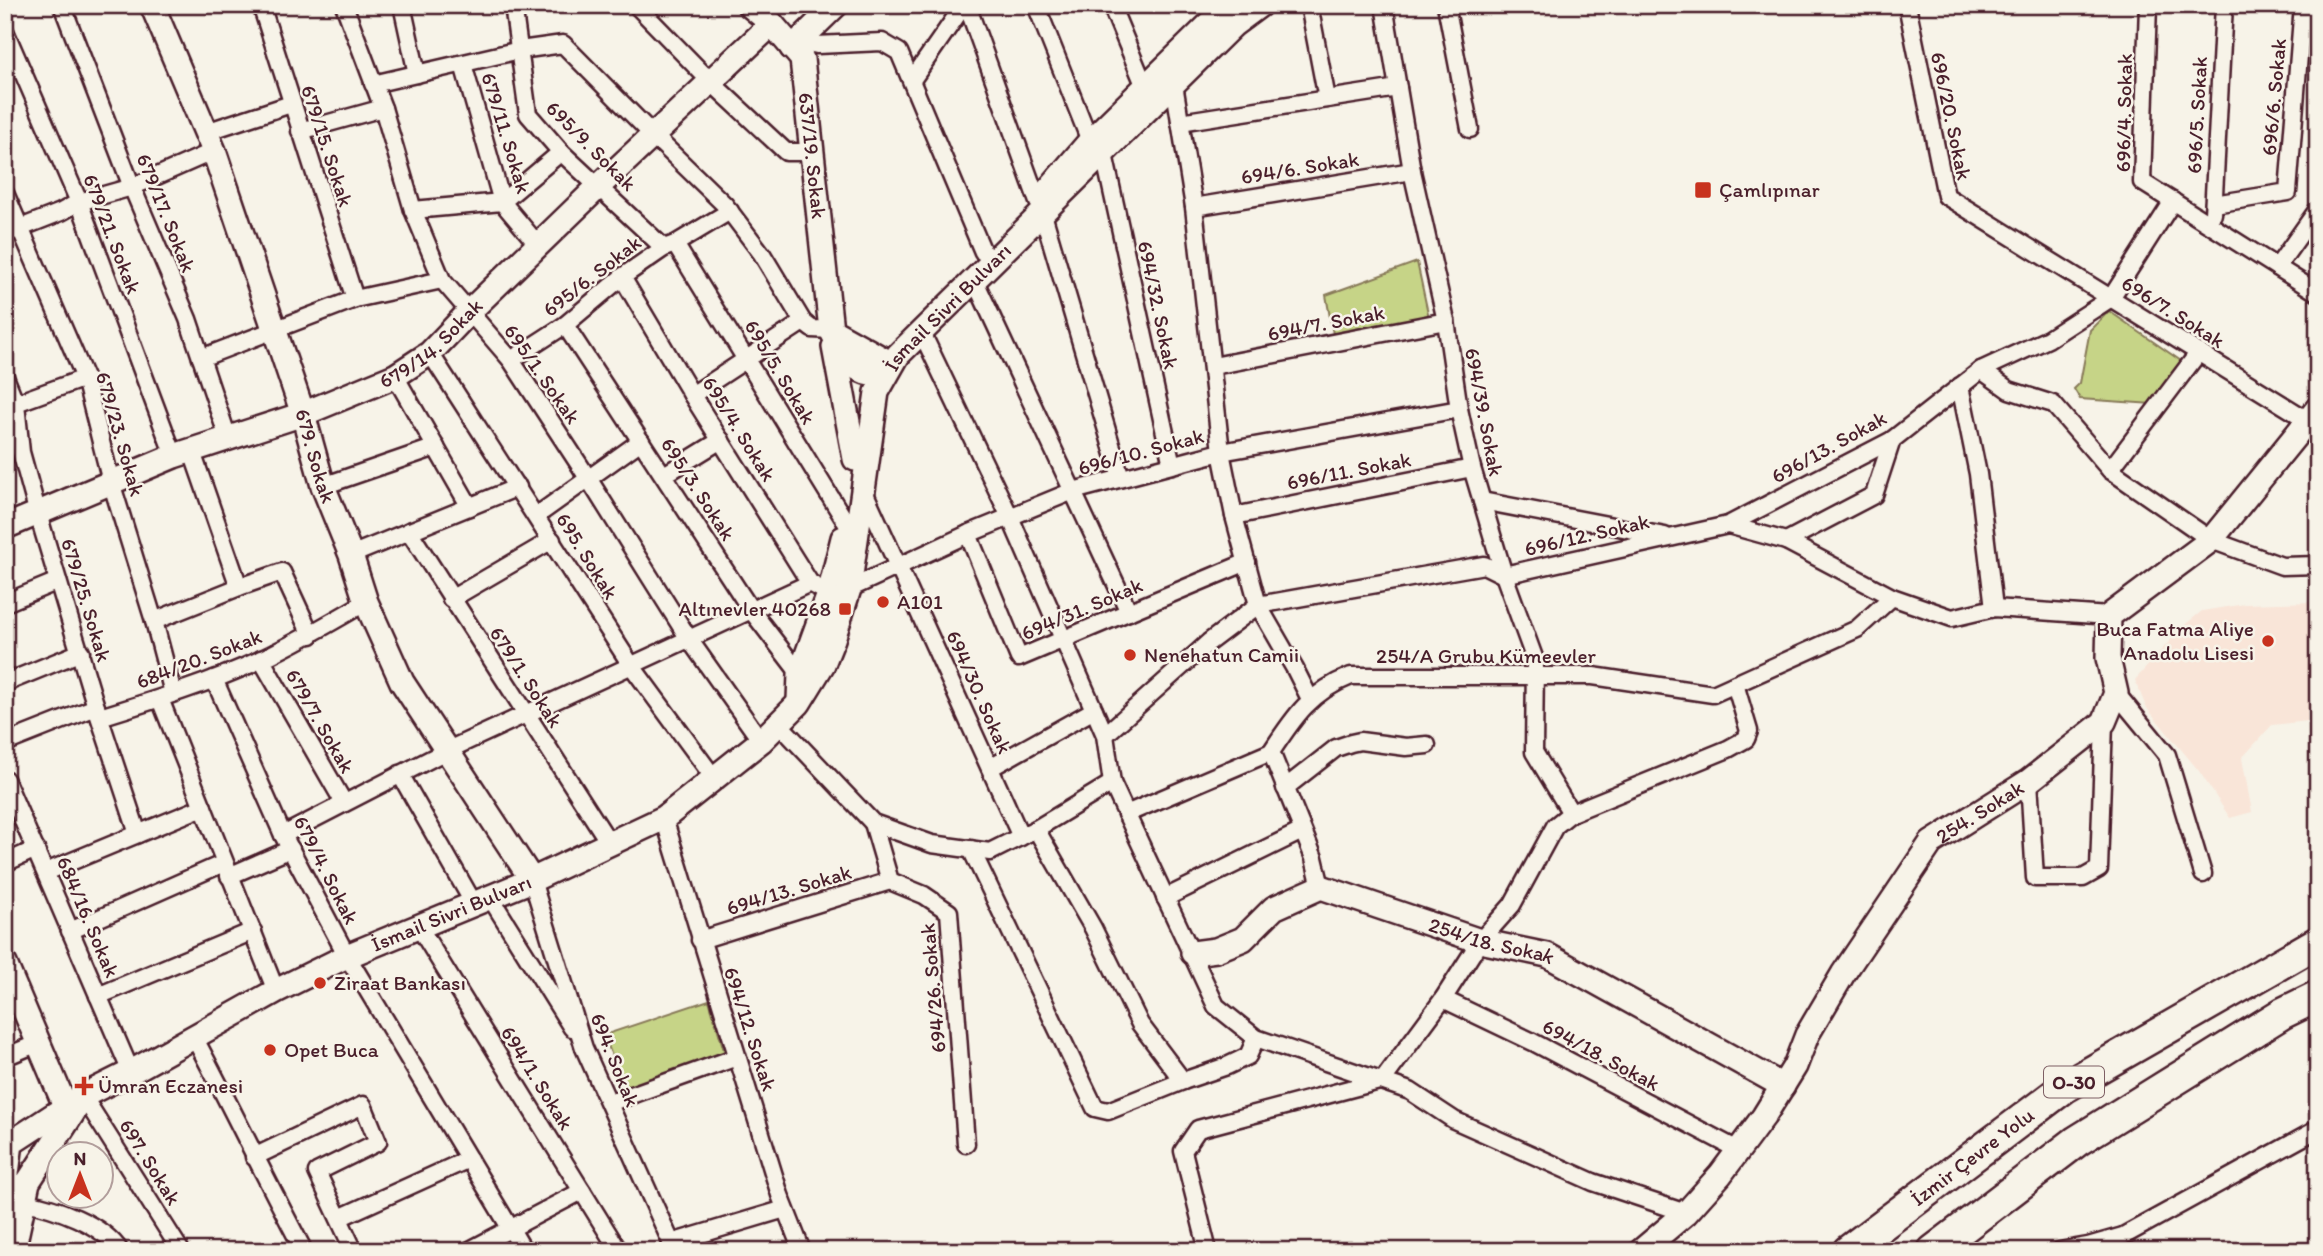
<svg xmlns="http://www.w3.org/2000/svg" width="2323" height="1256" viewBox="0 0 2323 1256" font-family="Itim,sans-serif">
<rect width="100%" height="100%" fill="#f7f3e8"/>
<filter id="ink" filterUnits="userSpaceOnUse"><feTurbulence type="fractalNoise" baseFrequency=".0143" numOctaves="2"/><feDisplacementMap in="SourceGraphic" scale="14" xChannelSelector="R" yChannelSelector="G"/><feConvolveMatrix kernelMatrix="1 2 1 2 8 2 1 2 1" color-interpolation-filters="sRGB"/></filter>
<g filter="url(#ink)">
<polygon fill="#f9e5d8" points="2318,602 2318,720 2272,725 2242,758 2252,812 2230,818 2199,771 2146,707 2135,680 2182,627 2202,611 2245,604"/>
<g fill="#c6d487" stroke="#887a59" stroke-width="2">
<polygon points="1417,262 1429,318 1333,334 1326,295"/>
<polygon points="2109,311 2181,361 2153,404 2080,399 2074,389 2080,383 2090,330"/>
<polygon points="709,1000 726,1057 626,1092 604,1035"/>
</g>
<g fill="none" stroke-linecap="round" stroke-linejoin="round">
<g stroke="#4a1f2b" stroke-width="21">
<g id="street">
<polyline points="62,5 132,187 188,319 228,438"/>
<polyline points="261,5 355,299"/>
<polyline points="344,5 383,108 413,210 442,280 511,360 588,478 689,639 761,741"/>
<polyline points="402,5 417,74"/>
<polyline points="513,5 528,114 561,152 664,248 675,244 730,211"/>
<polyline points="636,5 712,83 786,152 811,152"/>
<polyline points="967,5 1038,202"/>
<polyline points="1036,5 1090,141"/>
<polyline points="1111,5 1145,87"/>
<polyline points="1309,5 1327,99"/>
<polyline points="1384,5 1412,171 1446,321 1459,409 1472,468 1504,575 1535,660 1534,752 1571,813"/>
<polyline points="1446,5 1470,129"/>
<polyline points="1907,5 1946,196 2309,421 2318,422"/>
<polyline points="2148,5 2142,182 2318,293"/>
<polyline points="5,31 79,202 174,456"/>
<polyline points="799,41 817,45 882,42 899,52 983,252"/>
<polyline points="463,64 502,202 538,245"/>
<polyline points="912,80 964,5"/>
<polyline points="373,84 520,50 563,44 654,136 725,205 762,254 803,322 812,329 831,330"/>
<polyline points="1174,84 1194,207 1221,452 1234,516 1258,605 1295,669 1310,699"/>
<polyline points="1180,122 1398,88"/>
<polyline points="300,131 383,108"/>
<polyline points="206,132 291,104"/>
<polyline points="1104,154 1172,465"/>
<polyline points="5,193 85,378 111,482 154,621 173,693"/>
<polyline points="2214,204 2288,192 2303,5"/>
<polyline points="1194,207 1412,171"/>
<polyline points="413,210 502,202 561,152"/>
<polyline points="1043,214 1121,478"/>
<polyline points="2213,214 2224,5"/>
<polyline points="5,234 61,212 79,202 132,187 214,151"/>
<polyline points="675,244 847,524"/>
<polyline points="2277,267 2318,209"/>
<polyline points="622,277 692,395 810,583 819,588"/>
<polyline points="975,281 1129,612"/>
<polyline points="565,325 751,610 800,674"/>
<polyline points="922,333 1010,517 1105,735 1112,783 1216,1006 1256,1038 1410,1091 1454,1120 1526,1152 1593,1182 1686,1213"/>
<polyline points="430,353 631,665 714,778"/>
<polyline points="201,358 355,299 442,280"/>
<polyline points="511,360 565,325 622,277 664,248"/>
<polyline points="1213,366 1446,321"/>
<polyline points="1981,370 2048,339 2111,298 2173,201"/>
<polyline points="395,376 470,507"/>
<polyline points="5,377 16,404 21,452 38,514 96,707 138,834"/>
<polyline points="1960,386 1978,474 1994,608"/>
<polyline points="692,395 803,322"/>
<polyline points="8,406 85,378"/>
<polyline points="191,449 239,587"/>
<polyline points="2110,470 2199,352"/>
<polyline points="664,475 721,440"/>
<polyline points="323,486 436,447"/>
<polyline points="863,489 1021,837"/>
<polyline points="1482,501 1665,536"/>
<polyline points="536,516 641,441"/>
<polyline points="1234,516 1472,468"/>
<polyline points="1728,525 1892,440 1981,370 2009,390 2053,404 2110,470 2211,540 2282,566 2318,565"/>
<polyline points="409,531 610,844"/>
<polyline points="968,534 1019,658 1247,562"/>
<polyline points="1786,541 1874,495 1892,440"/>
<polyline points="351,555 518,487"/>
<polyline points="849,589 968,534 1073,491 1221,452 1459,409"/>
<polyline points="451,599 552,540"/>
<polyline points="5,603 58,581"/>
<polyline points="154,621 239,587 282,572 311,635"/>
<polyline points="261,659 344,803"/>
<polyline points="214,679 283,835 347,956 524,1251"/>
<polyline points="5,683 81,652"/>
<polyline points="2116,693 2167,755 2203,874"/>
<polyline points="160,699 276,991"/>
<path d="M100 717C155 700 210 683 262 659 298 642 332 622 366 602"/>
<polyline points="779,724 873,823 932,844 990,852 1036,829 1112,783"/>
<polyline points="1105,735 1209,642 1258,605 1484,565 1504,575 1728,525 1786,541 1892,597 1952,618 1994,608 2109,616"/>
<polyline points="5,743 96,707"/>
<polyline points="990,768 1094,710"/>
<polyline points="400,774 474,904"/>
<polyline points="5,779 131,1072"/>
<polyline points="2029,781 2035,878 2083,878 2099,869 2104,722"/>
<polyline points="1285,788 1336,748 1351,743 1360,741 1406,747 1427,745"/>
<polyline points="1126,814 1271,752"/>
<polyline points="664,818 780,1195 802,1251"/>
<polyline points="873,823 890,881 924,895 949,912 966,1144"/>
<polyline points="1036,829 1093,928 1140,1024 1183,1081"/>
<polyline points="283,835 448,750 810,583"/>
<polyline points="971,849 1095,1108 1108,1111 1183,1081 1227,1066 1248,1056 1256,1038"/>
<polyline points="5,863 36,849"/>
<polyline points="46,872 203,807"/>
<polyline points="229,876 291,849"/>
<polyline points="532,880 584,1048 675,1251"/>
<path d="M1321 887 1314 858 1271 752C1294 717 1310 692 1351 676H1593L1713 694 1857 629 1892 597"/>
<polyline points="490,897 572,1028"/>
<polyline points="1165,898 1302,831"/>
<polyline points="419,927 619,1251"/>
<polyline points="70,931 224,863"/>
<polyline points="700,940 890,881"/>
<polyline points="98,996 253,931"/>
<polyline points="1443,999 1533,1042 1738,1150"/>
<path d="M194 1037C232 1108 266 1180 304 1251"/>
<polyline points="5,1057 38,1043"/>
<polyline points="83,1096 181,1251"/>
<polyline points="609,1103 737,1057"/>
<polyline points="254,1157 363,1105 378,1142 317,1172 354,1251"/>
<path d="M24 1202C54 1207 103 1224 120 1251"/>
<polyline points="339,1218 469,1159"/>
<polyline points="671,1243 785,1209"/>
<polyline points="468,1251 582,1191"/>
<polyline points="1208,1251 1183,1151 1198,1129 1383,1080 1443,999 1480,941 1512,905 1555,826 1571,813 1728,749 1746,739 1749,731 1735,684"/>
<polyline points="2059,1251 2088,1246 2123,1236 2318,1129"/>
</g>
</g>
<g stroke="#4a1f2b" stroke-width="28">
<g id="secondary">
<path id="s1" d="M152 5 214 151 303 414 323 486 351 555 366 602 402 682 532 880"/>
<path id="s2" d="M749 5 772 24 802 59 831 330C846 357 851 376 886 374L883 359 831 330"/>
<polyline points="792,48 836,5"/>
<polyline points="1048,190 1090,141 1229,5"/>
<polyline points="834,347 855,459"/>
<path id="s3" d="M5 527 174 456 303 414 395 376 430 353 470 311 599 186 772 24"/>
<polyline points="799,700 800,674 829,594 843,538"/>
<path id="s4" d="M1193 953 1216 950 1243 939 1274 908 1321 887 1480 941 1547 955 1783 1086"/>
<polyline points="5,964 66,1108"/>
<path id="s5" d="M5 1189 11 1143 83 1096 131 1072 276 991 347 956 532 880 664 818 761 741 799 703 823 664 833 639 849 589 877 392 898 355 1233 25 1260 5"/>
<polyline points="13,1251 28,1182 80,1102"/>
<path id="s6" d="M1641 1251 1686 1213 1720 1175 1764 1116 1795 1066 1807 1035 1843 974 1931 843 2029 781 2104 722 2116 693 2108 658 2109 616 2211 540 2318 408"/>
</g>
</g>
<g stroke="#4a1f2b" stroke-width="35">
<g id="highway">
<path id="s7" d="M1848 1251 2065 1087 2318 942"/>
<polyline points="1933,1251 2077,1141 2283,1013 2318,996"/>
</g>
</g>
<use href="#street" stroke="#f7f3e8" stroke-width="16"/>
<use href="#secondary" stroke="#f7f3e8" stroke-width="23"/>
<use href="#highway" stroke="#f7f3e8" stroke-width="30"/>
</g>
</g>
<g fill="#c8321e" stroke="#f7f3e8" stroke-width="2.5">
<rect x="1694" y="181" width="18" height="18" rx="3.5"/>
<circle cx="883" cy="602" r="7"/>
<rect x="838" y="602" width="14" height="14" rx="3.5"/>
<circle cx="2268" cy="641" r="7"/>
<circle cx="1130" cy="655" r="7"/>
<circle cx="320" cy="983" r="7"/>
<circle cx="270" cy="1050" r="7"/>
<path d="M80.5 1075.5h7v7h7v7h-7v7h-7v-7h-7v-7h7z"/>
</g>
<g text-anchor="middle" stroke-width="5" stroke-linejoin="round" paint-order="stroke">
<rect fill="#f7f3e8" stroke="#7e5f64" stroke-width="2" x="2044" y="1066.5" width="60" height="31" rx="5"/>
<g font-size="19" font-weight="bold" fill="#4a1f2b">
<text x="2074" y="1089">O-30</text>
</g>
<g font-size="21" fill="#4a1f2b" stroke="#f7f3e8">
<text transform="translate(2274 97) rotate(-85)" y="7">696/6. Sokak</text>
<text transform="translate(2124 113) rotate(-89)" y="7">696/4. Sokak</text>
<text transform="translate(2197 115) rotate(-87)" y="7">696/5. Sokak</text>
<text transform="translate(1951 116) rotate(78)" y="7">696/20. Sokak</text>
<text transform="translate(506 133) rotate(73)" y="7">679/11. Sokak</text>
<text transform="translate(327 146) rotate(72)" y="7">679/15. Sokak</text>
<text transform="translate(591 146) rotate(45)" y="7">695/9. Sokak</text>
<text dy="7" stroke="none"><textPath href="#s2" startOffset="173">637/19. Sokak</textPath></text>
<text transform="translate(1300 168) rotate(-9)" y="7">694/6. Sokak</text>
<text transform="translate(166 213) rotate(68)" y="7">679/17. Sokak</text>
<text transform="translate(112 234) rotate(69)" y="7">679/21. Sokak</text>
<text transform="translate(592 276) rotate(-38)" y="7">695/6. Sokak</text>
<text transform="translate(1158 305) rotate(78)" y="7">694/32. Sokak</text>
<text dy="7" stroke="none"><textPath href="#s5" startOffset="1390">İsmail Sivri Bulvarı</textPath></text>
<text transform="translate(2173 312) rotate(32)" y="7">696/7. Sokak</text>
<text transform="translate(1326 323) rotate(-11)" y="7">694/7. Sokak</text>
<text dy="7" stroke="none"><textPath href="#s3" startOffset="467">679/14. Sokak</textPath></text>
<text transform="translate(780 372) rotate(59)" y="7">695/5. Sokak</text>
<text transform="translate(542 374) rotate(55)" y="7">695/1. Sokak</text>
<text transform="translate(1484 412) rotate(79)" y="7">694/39. Sokak</text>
<text transform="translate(739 429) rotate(58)" y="7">695/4. Sokak</text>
<text transform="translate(120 434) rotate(74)" y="7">679/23. Sokak</text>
<text transform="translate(1829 447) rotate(-29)" y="7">696/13. Sokak</text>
<text transform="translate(1141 452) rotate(-15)" y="7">696/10. Sokak</text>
<text dy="7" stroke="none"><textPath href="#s1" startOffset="480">679. Sokak</textPath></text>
<text transform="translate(1349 471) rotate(-11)" y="7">696/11. Sokak</text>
<text transform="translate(698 489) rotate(57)" y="7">695/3. Sokak</text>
<text transform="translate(1587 535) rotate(-13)" y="7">696/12. Sokak</text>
<text transform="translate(587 556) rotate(58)" y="7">695. Sokak</text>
<text transform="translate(86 600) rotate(73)" y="7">679/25. Sokak</text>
<text transform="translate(1082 609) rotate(-23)" y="7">694/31. Sokak</text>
<text x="1486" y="663">254/A Grubu Kümeevler</text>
<text transform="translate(199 659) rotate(-21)" y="7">684/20. Sokak</text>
<text transform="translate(526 677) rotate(57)" y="7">679/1. Sokak</text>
<text transform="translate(979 692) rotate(66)" y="7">694/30. Sokak</text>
<text transform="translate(320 721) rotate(60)" y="7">679/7. Sokak</text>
<text dy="7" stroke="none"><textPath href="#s6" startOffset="562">254. Sokak</textPath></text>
<text transform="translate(326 870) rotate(63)" y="7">679/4. Sokak</text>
<text transform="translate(789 890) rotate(-17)" y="7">694/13. Sokak</text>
<text dy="7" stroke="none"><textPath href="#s5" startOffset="544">İsmail Sivri Bulvarı</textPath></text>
<text transform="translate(88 917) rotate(67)" y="7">684/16. Sokak</text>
<text dy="7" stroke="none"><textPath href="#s4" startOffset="327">254/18. Sokak</textPath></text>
<text transform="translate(933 988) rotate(-95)" y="7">694/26. Sokak</text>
<text transform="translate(750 1029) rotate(72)" y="7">694/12. Sokak</text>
<text transform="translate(1601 1055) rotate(28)" y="7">694/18. Sokak</text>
<text transform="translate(615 1060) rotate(68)" y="7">694. Sokak</text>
<text transform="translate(537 1078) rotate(58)" y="7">694/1. Sokak</text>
<text dy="7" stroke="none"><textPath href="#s7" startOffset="156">İzmir Çevre Yolu</textPath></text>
<text transform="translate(150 1162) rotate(58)" y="7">697. Sokak</text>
</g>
<g font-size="21" fill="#4a1f2b" stroke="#f7f3e8" text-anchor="start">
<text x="1719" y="197">Çamlıpınar</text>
<text x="897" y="609">A101</text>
<text x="831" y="616" text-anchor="end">Altınevler 40268</text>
<text x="2254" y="636" text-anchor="end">Buca Fatma Aliye<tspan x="2254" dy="24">Anadolu Lisesi</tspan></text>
<text x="1144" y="662">Nenehatun Camii</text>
<text x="334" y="990">Ziraat Bankası</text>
<text x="284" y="1057">Opet Buca</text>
<text x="98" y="1093">Ümran Eczanesi</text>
</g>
</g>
<rect width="2323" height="1256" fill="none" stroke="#f7f3e8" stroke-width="28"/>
<rect x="14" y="14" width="2295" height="1228" fill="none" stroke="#4a1f2b" stroke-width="2.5" filter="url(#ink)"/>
<g transform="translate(80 1175)"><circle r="33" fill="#f7f3e8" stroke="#b29e9c" stroke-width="2"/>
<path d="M0-5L12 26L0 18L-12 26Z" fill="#c8321e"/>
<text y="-10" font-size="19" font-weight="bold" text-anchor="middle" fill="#4a1f2b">N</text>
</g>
</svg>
